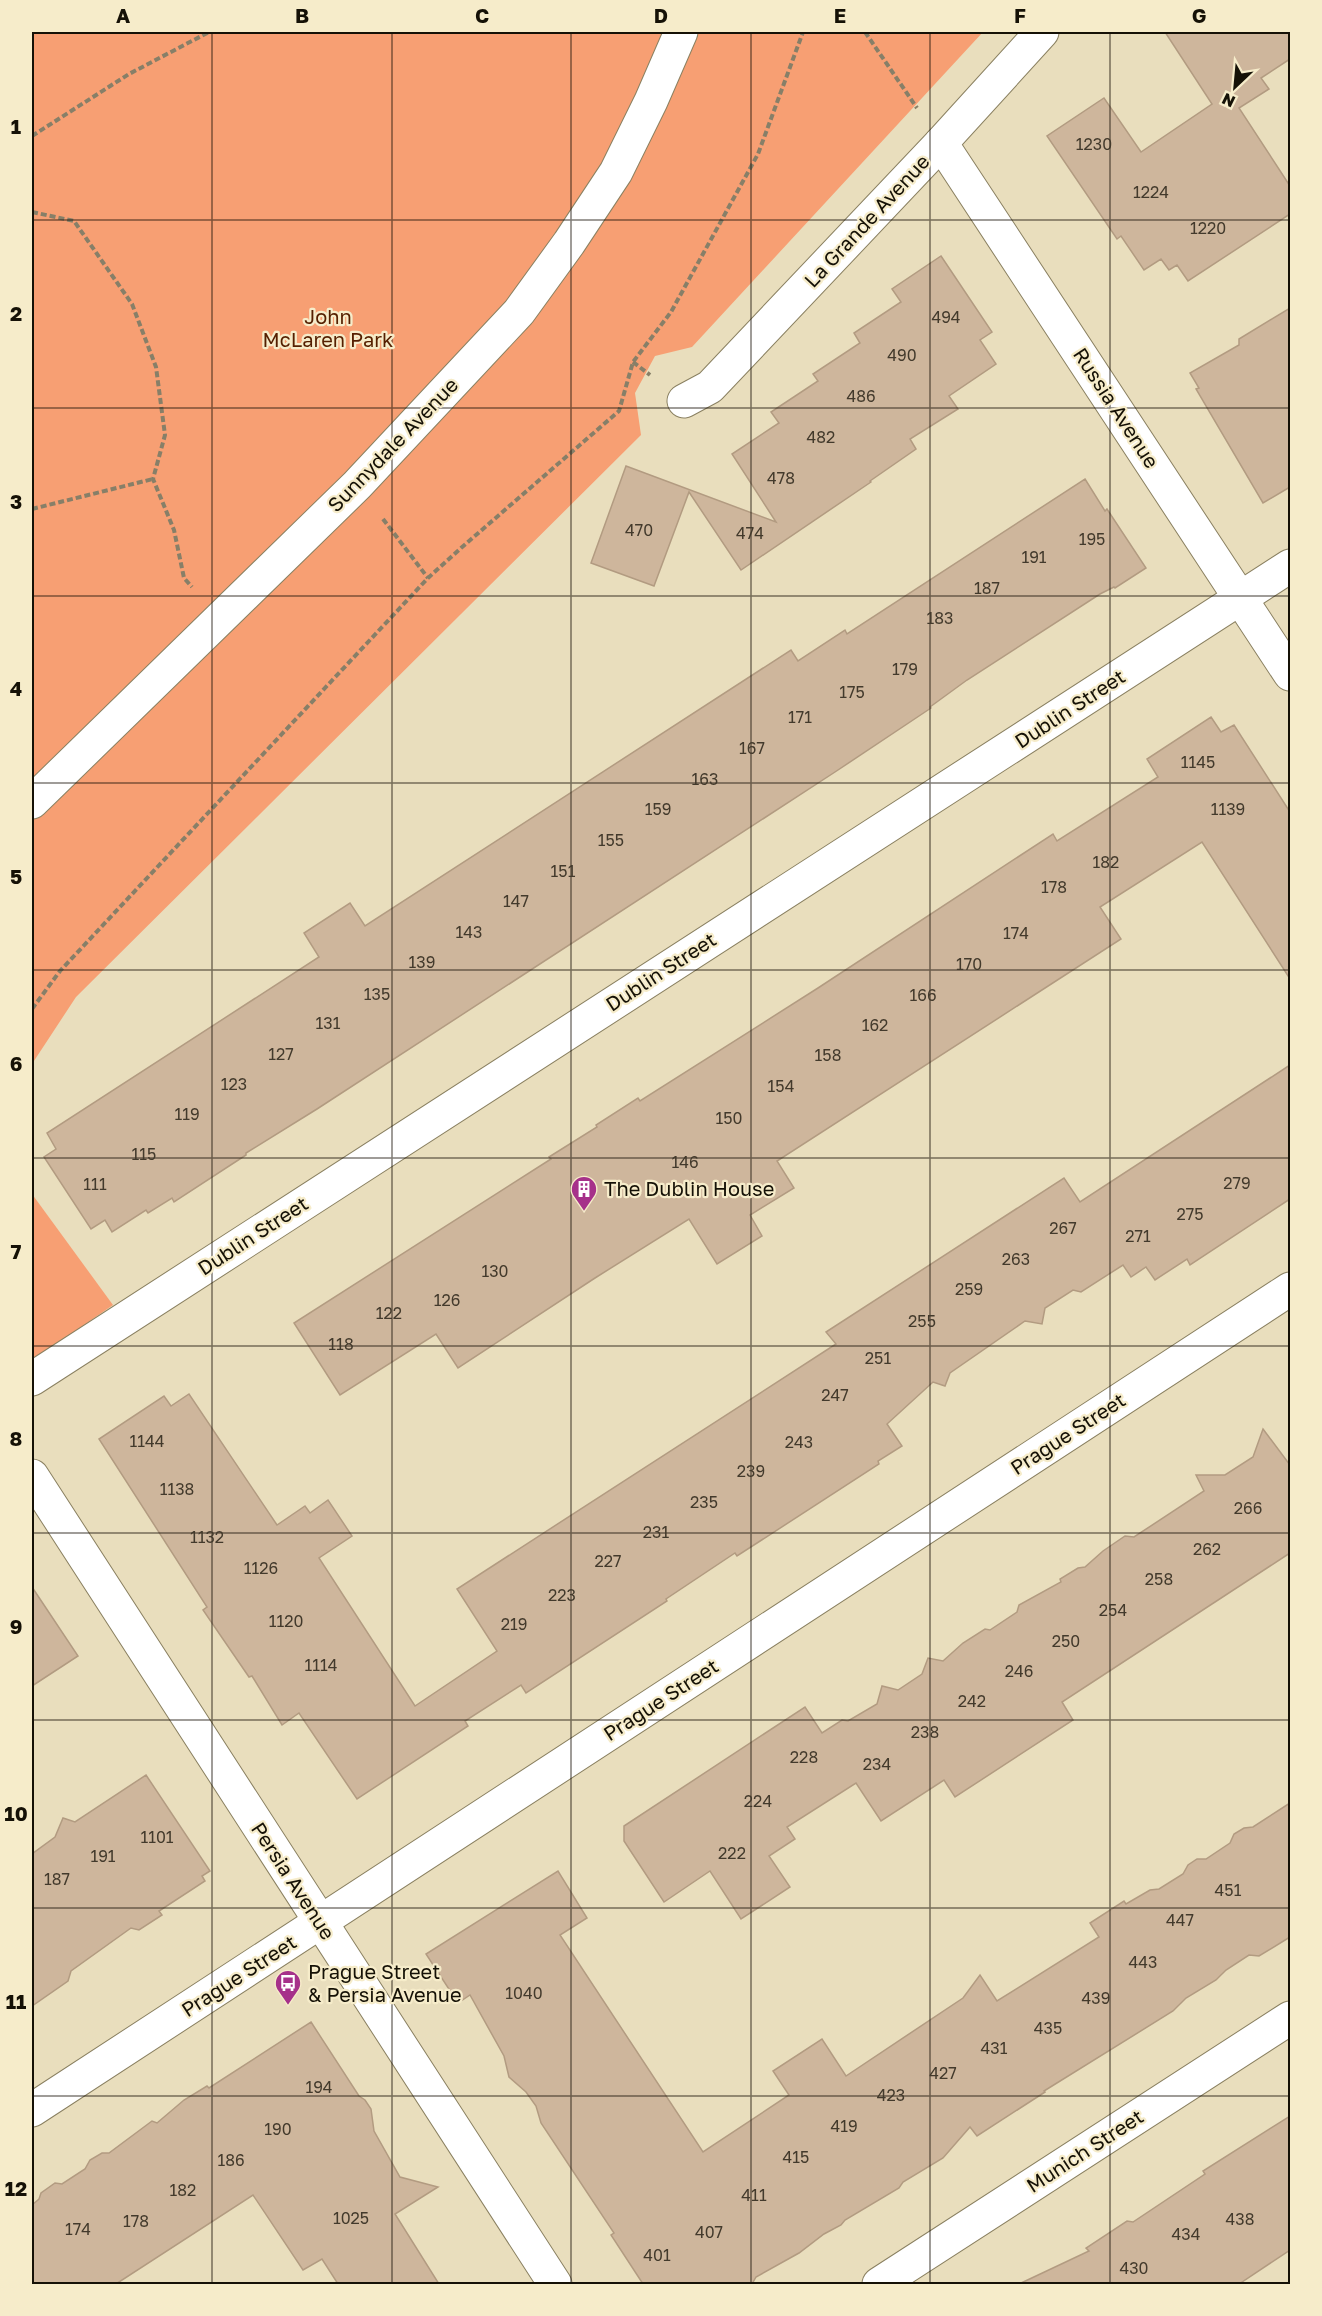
<svg xmlns="http://www.w3.org/2000/svg" width="1322" height="2316" viewBox="0 0 1322 2316" font-family="'Golos Text',sans-serif">
<rect width="100%" height="100%" fill="#e9debd"/>
<g fill="#f79f73">
<polygon points="32,32 983,32 692,347 655,356 635,393 641,435 76,997 32,1064"/>
<polygon points="32,1194 113,1305 32,1361"/>
</g>
<g fill="#ceb69c" stroke="#b29b81" stroke-width="1.5">
<polygon points="1165,32 1290,32 1290,59 1261,78 1269,89 1239,108 1290,186 1290,214 1188,281 1177,265 1169,270 1161,259 1144,270 1121,236 1117,239 1047,136 1104,98 1141,152 1212,104"/>
<polygon points="941,256 992,332 980,340 996,364 949,396 958,409 910,439 916,449 870,481 871,482 741,570 689,492 654,586 591,563 626,466 776,522 732,454 779,423 771,412 818,381 813,374 860,343 854,333 901,302 892,289"/>
<polygon points="1290,308 1290,487 1263,503 1196,389 1199,388 1190,373 1239,345 1239,339"/>
<polygon points="1085,479 1105,511 1107,509 1146,568 1115,588 1114,587 1100,594 967,680 930,707 931,708 835,772 317,1109 246,1153 246,1155 174,1202 172,1198 148,1213 146,1210 112,1232 105,1220 91,1229 44,1157 56,1149 47,1133 319,957 304,933 350,903 365,926 791,650 798,661 845,630 847,634"/>
<polygon points="1211,717 1221,732 1234,725 1290,812 1290,979 1202,842 1100,907 1121,939 777,1161 794,1188 750,1215 762,1236 717,1264 689,1219 595,1278 458,1368 436,1334 340,1395 294,1323 551,1159 549,1157 597,1127 596,1125 638,1098 640,1101 818,988 1053,834 1057,841 1158,777 1147,759"/>
<polygon points="1290,1065 1290,1199 1190,1265 1187,1259 1155,1280 1146,1267 1131,1277 1123,1265 1081,1292 1073,1290 1045,1308 1042,1324 1025,1321 950,1373 945,1386 933,1382 887,1424 902,1446 878,1461 879,1464 737,1556 735,1553 666,1599 667,1601 526,1693 521,1685 465,1721 468,1726 357,1799 299,1713 282,1725 252,1676 249,1677 203,1610 207,1607 99,1439 164,1396 171,1406 189,1394 277,1525 305,1506 310,1513 328,1500 352,1536 319,1558 415,1706 497,1651 457,1589 836,1344 826,1332 1064,1178 1080,1202"/>
<polygon points="1263,1429 1290,1465 1290,1553 1062,1702 1073,1720 955,1797 944,1780 881,1821 856,1783 787,1827 795,1839 769,1856 790,1887 741,1919 710,1871 664,1902 624,1841 624,1826 805,1707 822,1733 842,1720 848,1721 877,1704 882,1686 898,1690 922,1674 928,1658 943,1661 963,1643 985,1629 990,1630 1017,1612 1019,1605 1061,1582 1060,1579 1078,1568 1085,1567 1103,1551 1125,1536 1134,1537 1204,1491 1196,1475 1225,1475 1253,1457"/>
<polygon points="32,1587 78,1656 32,1686"/>
<polygon points="146,1775 210,1871 202,1876 205,1881 159,1911 162,1915 139,1930 131,1928 71,1971 68,1981 32,2006 32,1854 55,1837 63,1818 75,1822"/>
<polygon points="1290,1803 1290,1937 1259,1956 1249,1955 1226,1970 1216,1980 1186,1998 1173,2011 1044,2091 1045,2092 977,2136 970,2127 943,2158 903,2182 899,2188 845,2220 841,2225 824,2234 799,2253 756,2277 752,2284 643,2284 611,2235 614,2233 541,2123 536,2106 526,2092 509,2077 504,2056 470,1995 458,2003 426,1954 558,1871 587,1918 560,1935 703,2152 789,2095 773,2071 822,2039 846,2076 963,1998 980,1975 997,2001 1099,1937 1090,1923 1124,1901 1126,1904 1150,1890 1159,1889 1183,1874 1188,1865 1197,1859 1206,1859 1230,1843 1234,1834 1244,1828 1253,1827"/>
<polygon points="311,2022 359,2096 365,2100 371,2109 374,2131 400,2177 438,2187 395,2214 439,2284 338,2284 322,2259 303,2270 253,2195 116,2284 32,2284 32,2205 39,2199 41,2193 55,2183 62,2184 85,2169 90,2160 102,2153 109,2153 152,2121 157,2123 184,2100 207,2086 209,2088"/>
<polygon points="1290,2116 1290,2250 1239,2284 1019,2284 1089,2251 1086,2248 1127,2221 1133,2222 1205,2174 1203,2171"/>
</g>
<g fill="none" stroke-linecap="round" stroke-linejoin="round">
<g stroke="#8a8061" stroke-width="35">
<g id="minor">
<polyline points="941,143 1290,674"/>
<polyline points="684,401 710,387 941,143 1042,32"/>
<polyline points="32,802 357,485 519,312 569,243 616,172 651,101 681,32"/>
<polyline points="32,1379 1290,566"/>
<polyline points="32,2110 1290,1289"/>
<polyline points="879,2284 1290,2018"/>
</g>
</g>
<g stroke="#8a8061" stroke-width="35">
<polyline id="tertiary" points="32,1476 555,2284"/>
</g>
<g stroke="#877f68" stroke-width="4" stroke-dasharray="6 3" stroke-linecap="butt">
<polyline points="865,32 917,108"/>
<polyline points="32,136 129,74 209,32"/>
<polyline points="32,212 74,221 132,304 156,367 165,435 153,479 174,530 184,578 192,587"/>
<polyline points="633,362 650,375"/>
<polyline points="32,509 153,479"/>
<polyline points="383,519 428,578"/>
<polyline points="32,1009 60,971 428,578 461,548 619,411 633,362 671,312 758,154 803,32"/>
</g>
<use href="#minor" stroke="#fff" stroke-width="33"/>
<use href="#tertiary" stroke="#fff" stroke-width="33"/>
</g>
<path fill="none" stroke="#151106" stroke-width="1.5" stroke-opacity="0.55" d="M212 32V2284M392 32V2284M571 32V2284M751 32V2284M930 32V2284M1110 32V2284M32 220H1290M32 408H1290M32 596H1290M32 783H1290M32 970H1290M32 1158H1290M32 1346H1290M32 1533H1290M32 1720H1290M32 1908H1290M32 2096H1290"/>
<defs>
<g id="building-pin" transform="scale(1.35)"><path d="M0 17L-7.5 6A9.5 9.5 0 1 1 7.5 6Z" fill="#a6318a" stroke="#f6ecca"/><path d="M-4-6H4V6H1V3H-1V6H-4ZM-2.5-4.3h1.7v1.8h-1.7ZM.8-4.3h1.7v1.8H.8ZM-2.5-1h1.7V.8h-1.7ZM.8-1h1.7V.8H.8Z" fill="#fff"/></g>
<g id="bus-pin" transform="scale(1.35)"><path d="M0 17L-7.5 6A9.5 9.5 0 1 1 7.5 6Z" fill="#a6318a" stroke="#f6ecca"/><path d="M-5-6H5V4H4V6H2V4H-2V6H-4V4H-5ZM-3.5-4V0h7V-4ZM-3.5 1.2v1.5H-2V1.2ZM2 1.2v1.5H3.5V1.2Z" fill="#fff"/></g>
</defs>
<g fill-rule="evenodd">
<use href="#building-pin" x="584" y="1189"/>
<use href="#bus-pin" x="288" y="1983"/>
</g>
<g text-anchor="middle" stroke-width="4.5" stroke-linejoin="round" paint-order="stroke">
<g font-size="16" fill="#433a2c">
<text x="1094" y="150">1230</text>
<text x="1151" y="198">1224</text>
<text x="1208" y="234">1220</text>
<text x="946" y="323">494</text>
<text x="902" y="361">490</text>
<text x="861" y="402">486</text>
<text x="821" y="443">482</text>
<text x="781" y="484">478</text>
<text x="639" y="536">470</text>
<text x="750" y="539">474</text>
<text x="1092" y="545">195</text>
<text x="1034" y="563">191</text>
<text x="987" y="594">187</text>
<text x="940" y="624">183</text>
<text x="905" y="675">179</text>
<text x="852" y="698">175</text>
<text x="800" y="723">171</text>
<text x="752" y="754">167</text>
<text x="1198" y="768">1145</text>
<text x="705" y="785">163</text>
<text x="658" y="815">159</text>
<text x="1228" y="815">1139</text>
<text x="611" y="846">155</text>
<text x="1106" y="868">182</text>
<text x="563" y="877">151</text>
<text x="1054" y="893">178</text>
<text x="516" y="907">147</text>
<text x="469" y="938">143</text>
<text x="1016" y="939">174</text>
<text x="422" y="968">139</text>
<text x="969" y="970">170</text>
<text x="377" y="1000">135</text>
<text x="923" y="1001">166</text>
<text x="328" y="1029">131</text>
<text x="875" y="1031">162</text>
<text x="281" y="1060">127</text>
<text x="828" y="1061">158</text>
<text x="234" y="1090">123</text>
<text x="781" y="1092">154</text>
<text x="187" y="1120">119</text>
<text x="729" y="1124">150</text>
<text x="144" y="1160">115</text>
<text x="685" y="1168">146</text>
<text x="1237" y="1189">279</text>
<text x="95" y="1190">111</text>
<text x="1190" y="1220">275</text>
<text x="1063" y="1234">267</text>
<text x="1138" y="1242">271</text>
<text x="1016" y="1265">263</text>
<text x="495" y="1277">130</text>
<text x="969" y="1295">259</text>
<text x="447" y="1306">126</text>
<text x="389" y="1319">122</text>
<text x="922" y="1327">255</text>
<text x="341" y="1350">118</text>
<text x="878" y="1364">251</text>
<text x="835" y="1401">247</text>
<text x="147" y="1447">1144</text>
<text x="799" y="1448">243</text>
<text x="751" y="1477">239</text>
<text x="177" y="1495">1138</text>
<text x="704" y="1508">235</text>
<text x="1248" y="1514">266</text>
<text x="656" y="1538">231</text>
<text x="207" y="1543">1132</text>
<text x="1207" y="1555">262</text>
<text x="608" y="1567">227</text>
<text x="261" y="1574">1126</text>
<text x="1159" y="1585">258</text>
<text x="562" y="1601">223</text>
<text x="1113" y="1616">254</text>
<text x="286" y="1627">1120</text>
<text x="514" y="1630">219</text>
<text x="1066" y="1647">250</text>
<text x="321" y="1671">1114</text>
<text x="1019" y="1677">246</text>
<text x="972" y="1707">242</text>
<text x="925" y="1738">238</text>
<text x="804" y="1763">228</text>
<text x="877" y="1770">234</text>
<text x="758" y="1807">224</text>
<text x="157" y="1843">1101</text>
<text x="732" y="1859">222</text>
<text x="103" y="1862">191</text>
<text x="57" y="1885">187</text>
<text x="1228" y="1896">451</text>
<text x="1180" y="1926">447</text>
<text x="1143" y="1968">443</text>
<text x="524" y="1999">1040</text>
<text x="1096" y="2004">439</text>
<text x="1048" y="2034">435</text>
<text x="994" y="2054">431</text>
<text x="943" y="2079">427</text>
<text x="319" y="2093">194</text>
<text x="891" y="2101">423</text>
<text x="844" y="2132">419</text>
<text x="278" y="2135">190</text>
<text x="796" y="2163">415</text>
<text x="231" y="2166">186</text>
<text x="183" y="2196">182</text>
<text x="754" y="2201">411</text>
<text x="351" y="2224">1025</text>
<text x="1240" y="2225">438</text>
<text x="136" y="2227">178</text>
<text x="78" y="2235">174</text>
<text x="709" y="2238">407</text>
<text x="1186" y="2240">434</text>
<text x="657" y="2261">401</text>
<text x="1134" y="2274">430</text>
</g>
<g font-size="20" fill="#151106" stroke="#f6ecca">
<text transform="translate(867 221) rotate(-47)" y="7">La Grande Avenue</text>
<text transform="translate(1116 408) rotate(57)" y="7">Russia Avenue</text>
<text transform="translate(393 445) rotate(-46)" y="7">Sunnydale Avenue</text>
<text transform="translate(1070 709) rotate(-33)" y="7">Dublin Street</text>
<text transform="translate(661 972) rotate(-33)" y="7">Dublin Street</text>
<text transform="translate(253 1236) rotate(-33)" y="7">Dublin Street</text>
<text transform="translate(1068 1434) rotate(-33)" y="7">Prague Street</text>
<text transform="translate(661 1700) rotate(-33)" y="7">Prague Street</text>
<text transform="translate(293 1881) rotate(57)" y="7">Persia Avenue</text>
<text transform="translate(239 1976) rotate(-33)" y="7">Prague Street</text>
<text transform="translate(1085 2151) rotate(-33)" y="7">Munich Street</text>
</g>
<g font-size="20" fill="#551f00" stroke="#f6ecca">
<text x="328" y="324">John<tspan x="328" dy="23">McLaren Park</tspan></text>
</g>
<g font-size="20" fill="#151106" stroke="#f6ecca" text-anchor="start">
<text x="604" y="1196">The Dublin House</text>
<text x="308" y="1979">Prague Street<tspan x="308" dy="23">&amp; Persia Avenue</tspan></text>
</g>
</g>
<rect width="1322" height="2316" fill="none" stroke="#f6ecca" stroke-width="66"/>
<g transform="translate(1235 87) rotate(206)" stroke="#f6ecca" stroke-width="4.5" paint-order="stroke">
<path d="M0-4.5L10 22L0 15L-10 22Z" fill="#151106"/>
<text y="-9" font-size="16" font-weight="bold" text-anchor="middle" fill="#151106">N</text>
</g>
<rect x="33" y="33" width="1256" height="2250" fill="none" stroke="#151106" stroke-width="2"/>
<g font-size="20" text-anchor="middle" font-weight="bold" fill="#151106">
<text x="123" y="23">A</text>
<text x="302" y="23">B</text>
<text x="482" y="23">C</text>
<text x="661" y="23">D</text>
<text x="840" y="23">E</text>
<text x="1020" y="23">F</text>
<text x="1199" y="23">G</text>
<text x="16" y="134">1</text>
<text x="16" y="321">2</text>
<text x="16" y="509">3</text>
<text x="16" y="696">4</text>
<text x="16" y="884">5</text>
<text x="16" y="1071">6</text>
<text x="16" y="1259">7</text>
<text x="16" y="1446">8</text>
<text x="16" y="1634">9</text>
<text x="16" y="1821">10</text>
<text x="16" y="2009">11</text>
<text x="16" y="2196">12</text>
</g>
</svg>
